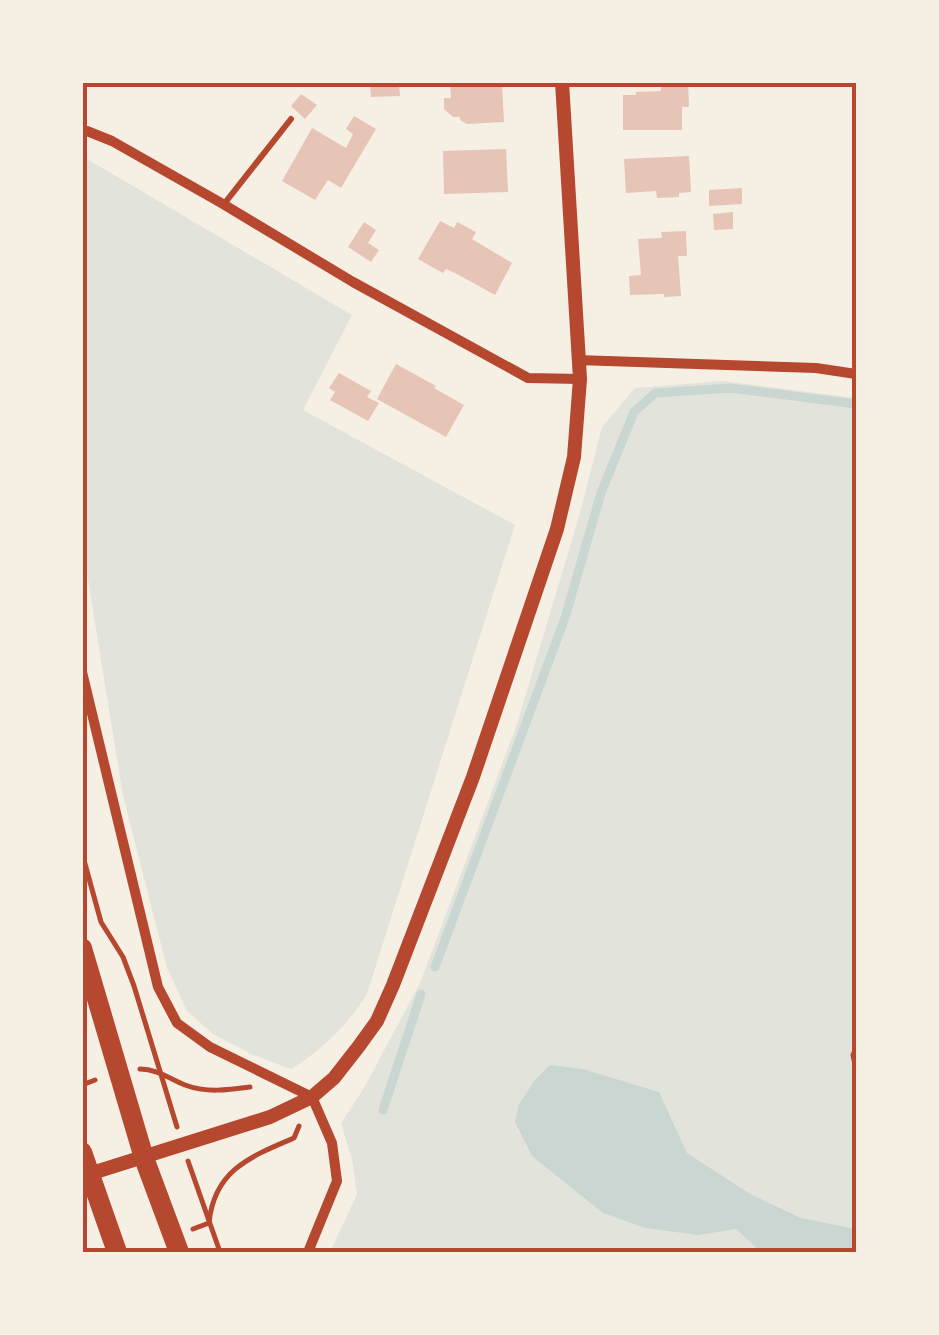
<svg xmlns="http://www.w3.org/2000/svg" width="939" height="1335" viewBox="0 0 939 1335" font-family="'PT Serif',serif">
<rect width="100%" height="100%" fill="#f6efe4"/>
<g fill="#e2e4dc">
<path d="M82 156 352 315 303 410 515 525 367 994C348 1025 322 1050 291 1069L253 1055 213 1034 187 1011 167 968 123 796 83 549Z"/>
<polygon points="723,381 856,398 856,1252 330,1252 357,1194 352,1160 341,1123 364,1088 421,981 517,724 579,516 602,427 635,388"/>
</g>
<polygon fill="#c9d6d2" points="550,1065 583,1069 659,1092 687,1153 750,1194 801,1218 856,1229 856,1252 761,1252 736,1229 698,1235 645,1228 603,1213 532,1156 515,1122 519,1104 535,1080"/>
<g fill="none" stroke-linecap="round" stroke-linejoin="round">
<g stroke="#c9d6d2" stroke-width="9">
<polyline points="435,967 565,618 601,493 634,412 655,393 730,388 856,404"/>
<polyline points="383,1110 421,994"/>
</g>
</g>
<g fill="#e6c5b7">
<polygon points="370,82 399,82 400,96 371,97"/>
<polygon points="450,82 502,82 504,122 467,124 460,120 460,117 453,117 444,109 444,98 451,98"/>
<polygon points="661,82 688,82 689,107 682,107 682,130 623,130 623,95 636,95 636,92 661,91"/>
<polygon points="301,94 317,105 305,119 291,106"/>
<polygon points="354,116 376,129 341,188 328,180 315,200 282,181 312,128 346,148 353,134 346,129"/>
<polygon points="506,149 508,192 444,194 443,151"/>
<polygon points="689,156 691,192 679,193 679,197 657,198 656,191 626,193 624,159"/>
<polygon points="742,188 742,204 709,206 709,190"/>
<polygon points="733,212 733,229 714,230 713,214"/>
<polygon points="440,221 454,228 457,222 476,232 472,239 512,263 495,295 457,274 446,269 443,273 418,259"/>
<polygon points="364,222 376,230 368,243 379,250 371,262 348,247"/>
<polygon points="686,231 687,256 678,256 681,296 664,297 664,294 630,295 629,276 641,275 638,239 662,238 661,232"/>
<polygon points="396,364 436,386 434,388 464,405 446,437 377,399"/>
<polygon points="339,373 371,391 367,397 379,403 368,421 330,400 335,392 329,388"/>
</g>
<g fill="none" stroke-linecap="round" stroke-linejoin="round">
<g stroke="#b5482f" stroke-width="5">
<polyline points="82,853 101,922 123,957 134,986 177,1127"/>
<polyline points="856,1048 853,1055 856,1069"/>
<path d="M140 1069C157 1069 170 1079 185 1085 206 1093 228 1090 250 1087"/>
<polyline points="82,1085 95,1080"/>
<polyline points="188,1161 220,1252"/>
<path d="M193 1229 209 1223C214 1171 249 1157 294 1138L299 1126"/>
</g>
<polyline stroke="#b5482f" stroke-width="6" points="224,204 291,119"/>
<g stroke="#b5482f" stroke-width="10">
<polyline points="82,131 87,131 112,141 223,204 353,282 528,378 580,379"/>
<polyline points="577,360 816,368 856,374"/>
<polyline points="82,672 158,987 177,1023 210,1047 312,1097 332,1143 337,1181 308,1252"/>
</g>
<polyline stroke="#b5482f" stroke-width="14" points="89,1174 270,1117 312,1097 334,1078 359,1046 377,1021 393,985 473,777 557,529 574,457 580,379 562,82"/>
<g stroke="#b5482f" stroke-width="20">
<polyline points="82,948 144,1158 179,1252"/>
<polyline points="82,1152 117,1252"/>
</g>
</g>
<rect width="939" height="1335" fill="none" stroke="#f6efe4" stroke-width="170"/>
<rect x="85" y="85" width="769" height="1165" fill="none" stroke="#b5482f" stroke-width="4"/>
</svg>
